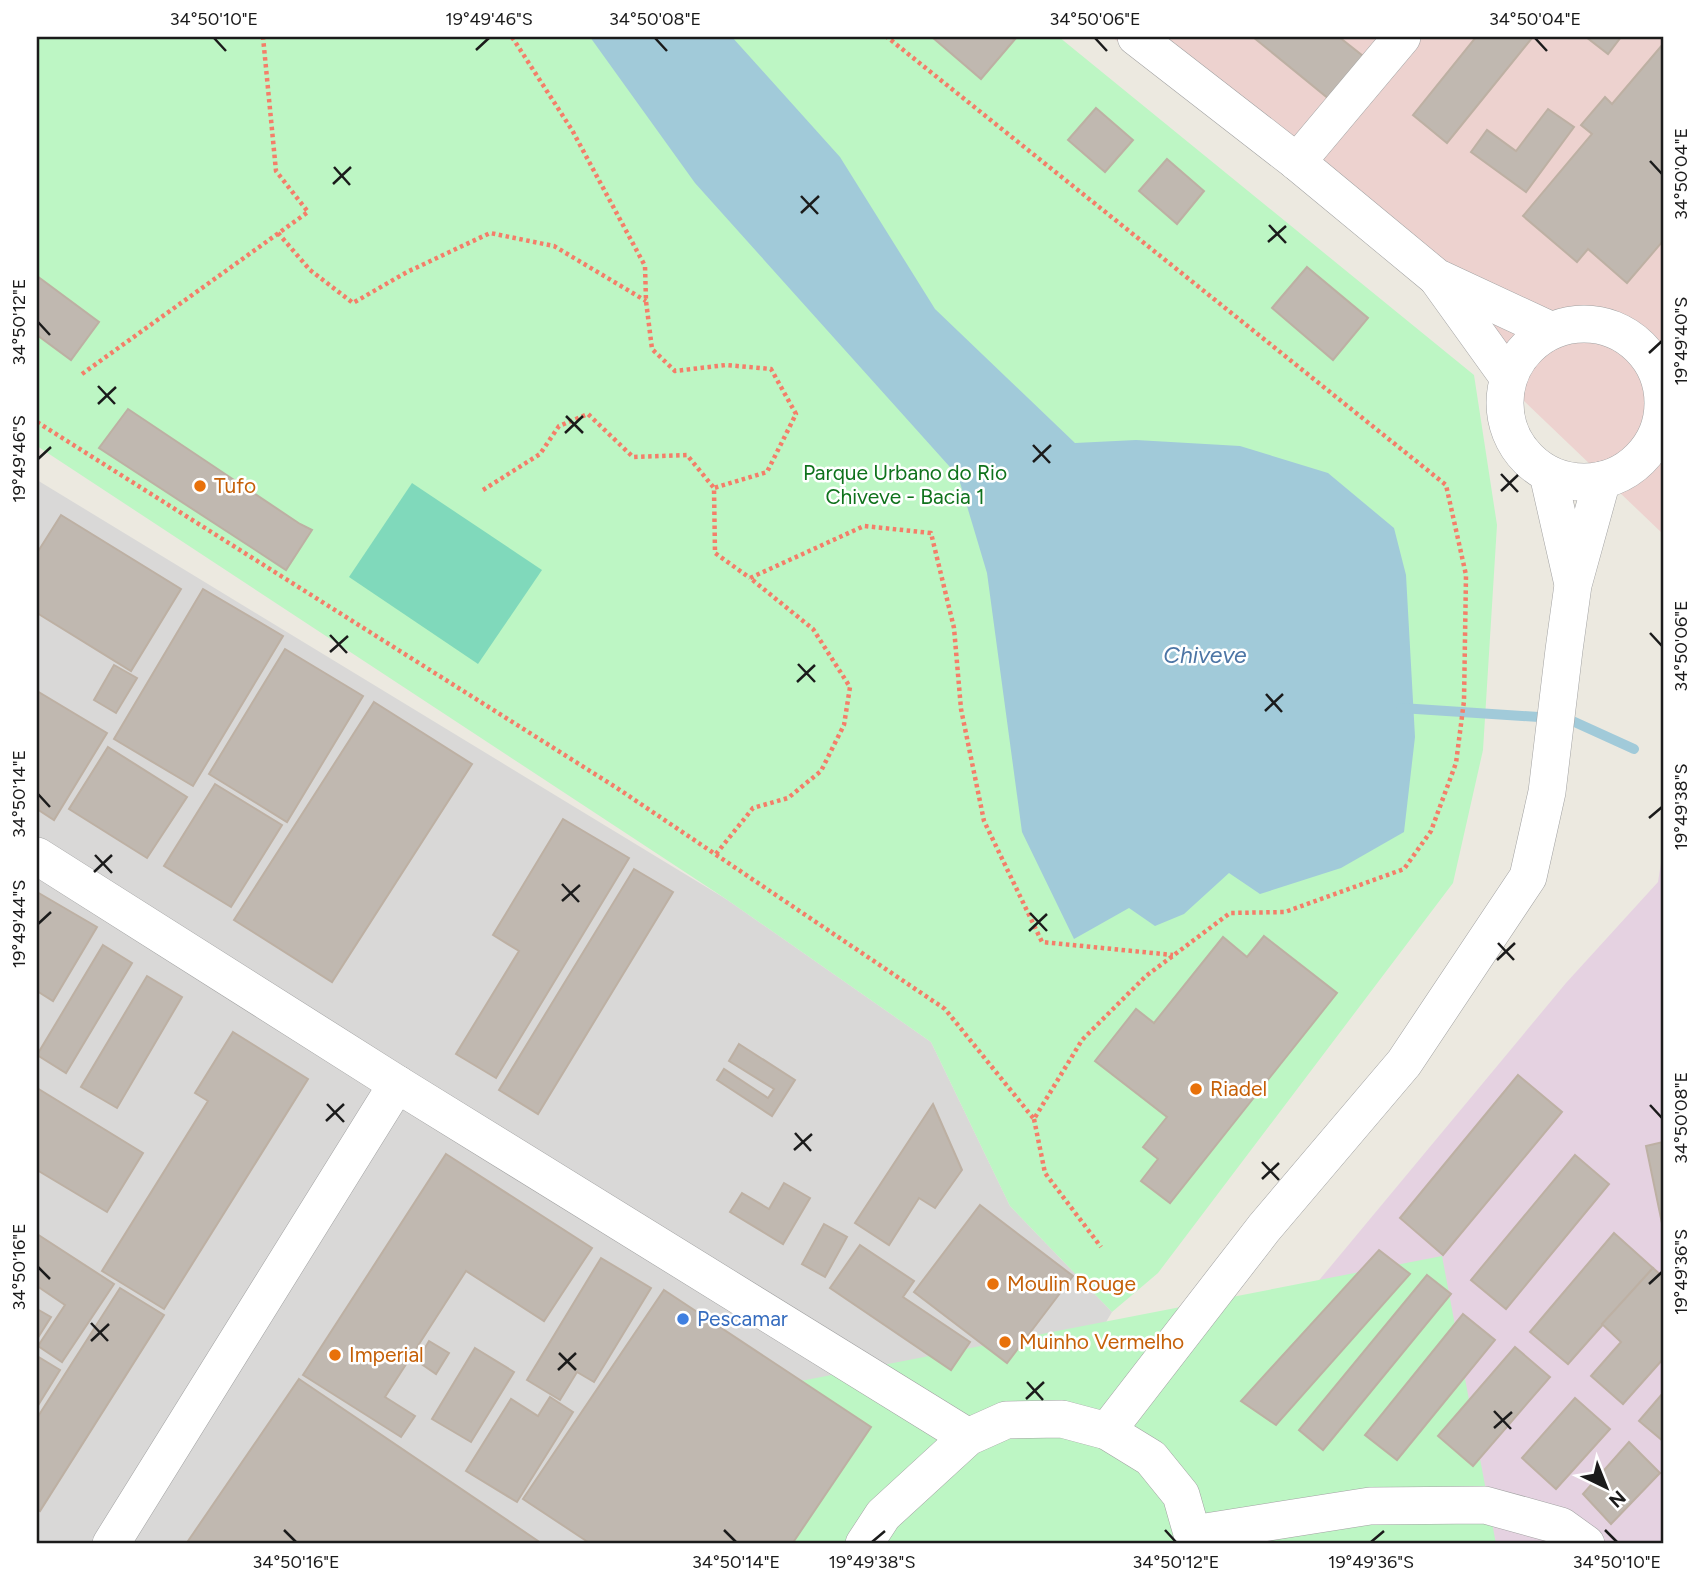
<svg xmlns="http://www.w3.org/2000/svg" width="1700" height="1581" viewBox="0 0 1700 1581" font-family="Figtree,sans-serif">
<rect width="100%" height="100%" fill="#ece9e0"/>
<polygon fill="#d9d8d7" points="37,480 726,899 931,1042 1010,1206 1112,1312 1084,1359 807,1544 37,1544"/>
<polygon fill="#edd2cf" points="1112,37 1663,37 1663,534 1499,377 1477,320"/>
<polygon fill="#e5d2e1" points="1663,850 1663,1544 1372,1544 1203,1420 1566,983 1658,882"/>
<g fill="#bdf6c4">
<polygon points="37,37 1059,37 1474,375 1497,525 1483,750 1453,883 1158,1273 1112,1312 1010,1206 931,1042 726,899 37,446"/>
<polygon points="1442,1256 1496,1544 725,1544 698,1401"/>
</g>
<polygon fill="#80d9bb" points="412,483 542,570 478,664 349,577"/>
<polygon fill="#a1cad9" points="590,37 732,37 840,157 935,309 1075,443 1136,440 1240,446 1328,473 1394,528 1406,575 1415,737 1404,832 1341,868 1260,894 1229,873 1184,914 1155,926 1129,908 1074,939 1022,832 987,573 958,476 695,183"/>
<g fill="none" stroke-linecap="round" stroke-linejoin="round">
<polyline stroke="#a1cad9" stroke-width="10" points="1401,708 1568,719 1634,749"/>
</g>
<g fill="#c0b8b0" stroke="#bdb0a3" stroke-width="2">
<polygon points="932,37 1015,37 1016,38 981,79"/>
<polygon points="1253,37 1339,37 1363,56 1329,99"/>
<polygon points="1476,37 1530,37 1532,38 1447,143 1413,115"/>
<polygon points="1586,37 1621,37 1608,54"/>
<polygon points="1663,44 1663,241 1627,283 1588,249 1577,262 1523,216 1592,134 1581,125 1605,97 1612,104"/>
<polygon points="1096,108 1133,140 1105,172 1068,140"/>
<polygon points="1548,109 1574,127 1526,192 1471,152 1487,130 1516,151"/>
<polygon points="1167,159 1204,191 1177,224 1139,191"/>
<polygon points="1307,267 1368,318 1333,360 1272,308"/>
<polygon points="37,276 99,322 71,360 37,335"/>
<polygon points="128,409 300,524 312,530 286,570 99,448"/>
<polygon points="61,515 181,589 131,671 37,613 37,553"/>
<polygon points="203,589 283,636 193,786 114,739"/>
<polygon points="285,649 363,696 287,822 209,774"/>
<polygon points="114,665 137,678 116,713 94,700"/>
<polygon points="37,691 107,733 54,820 37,809"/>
<polygon points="374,702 472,764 332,982 234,920"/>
<polygon points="108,747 187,797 147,858 69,809"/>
<polygon points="215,784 282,825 231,907 164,866"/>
<polygon points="563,819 629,858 496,1078 456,1054 519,951 493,935"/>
<polygon points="634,869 673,892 538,1114 499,1090"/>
<polygon points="37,892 97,927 53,1001 37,991"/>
<polygon points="1264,936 1337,993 1170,1203 1141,1181 1158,1159 1143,1147 1167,1117 1095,1061 1136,1009 1154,1023 1223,937 1247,957"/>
<polygon points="103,945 132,963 66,1073 37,1055"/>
<polygon points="147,976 182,997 117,1108 81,1087"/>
<polygon points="233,1032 308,1079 164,1309 102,1271 208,1101 195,1093"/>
<polygon points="739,1044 795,1080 772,1116 717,1080 724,1069 768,1098 774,1089 729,1061"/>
<polygon points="1518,1075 1562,1112 1443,1255 1400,1218"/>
<polygon points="37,1088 143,1153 107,1212 37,1170"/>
<polygon points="933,1104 962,1170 935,1208 919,1198 889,1245 855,1223"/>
<polygon points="1663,1142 1663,1228 1646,1146"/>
<polygon points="446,1154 592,1248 544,1321 466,1271 385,1397 415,1416 401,1437 303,1375"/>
<polygon points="1575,1155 1609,1184 1506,1309 1471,1280"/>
<polygon points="784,1183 810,1198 783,1244 730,1212 742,1193 769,1209"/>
<polygon points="980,1205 1073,1276 1007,1363 914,1292"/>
<polygon points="824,1224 847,1237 825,1277 802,1264"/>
<polygon points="1614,1233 1653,1268 1568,1364 1530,1332"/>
<polygon points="37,1234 114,1284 62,1362 38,1346 65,1305 37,1286"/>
<polygon points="860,1245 914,1281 903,1297 970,1342 951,1370 830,1288"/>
<polygon points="1379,1250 1410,1274 1276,1425 1241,1401"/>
<polygon points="601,1258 651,1288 594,1382 577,1372 560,1400 527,1380"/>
<polygon points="1653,1268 1663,1277 1663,1359 1623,1404 1591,1376 1621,1342 1602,1324"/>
<polygon points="1427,1275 1451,1294 1323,1450 1299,1430"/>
<polygon points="120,1288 164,1315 40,1511 37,1509 37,1418"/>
<polygon points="664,1290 871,1427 792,1544 591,1544 523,1499"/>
<polygon points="37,1309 51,1317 37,1339"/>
<polygon points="1463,1314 1495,1340 1397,1460 1365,1435"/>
<polygon points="429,1341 449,1353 436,1374 417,1361"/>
<polygon points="1515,1347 1550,1377 1473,1466 1438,1436"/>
<polygon points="475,1348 514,1372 471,1442 432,1419"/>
<polygon points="37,1356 60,1370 37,1407"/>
<polygon points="299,1379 538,1541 536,1544 186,1544"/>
<polygon points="1663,1393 1663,1441 1639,1421"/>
<polygon points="550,1397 573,1412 517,1502 466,1471 511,1399 538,1416"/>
<polygon points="1575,1398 1610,1429 1556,1489 1522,1458"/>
<polygon points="1629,1442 1660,1473 1611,1524 1583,1494"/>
</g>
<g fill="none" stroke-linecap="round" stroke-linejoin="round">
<g stroke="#a2a2a2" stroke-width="38">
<g id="minor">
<polyline points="1136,37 1297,162 1436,277 1550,330"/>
<polyline points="1297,162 1402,37"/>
<polyline points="1439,281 1508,377"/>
<circle cx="1584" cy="403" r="79"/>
<polyline points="1548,474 1572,580"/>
<polyline points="37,856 397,1084 968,1437"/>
<polyline points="1107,1431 1264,1228 1404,1063 1528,877 1547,792 1564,650 1573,585 1602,480"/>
<polyline points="1193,1534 1370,1506 1485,1505 1561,1526 1586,1544"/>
<polyline points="111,1544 397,1084"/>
<polyline points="864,1544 883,1515 968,1437 1006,1420 1062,1419 1107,1431 1151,1458 1181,1495 1195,1544"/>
</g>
</g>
<g stroke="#f47e69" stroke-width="4.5" stroke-dasharray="3.5 3.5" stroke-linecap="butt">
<polyline points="512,37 572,130 645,266 646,301 652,349 675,371 726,365 771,369 796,414 767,472 714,488"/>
<polyline points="278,233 310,270 353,303 407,272 490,233 554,246 646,301"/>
<polyline points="82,374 308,212 276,171 263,37"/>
<polyline points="37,422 617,788 945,1009 1034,1119 1082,1040 1146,976 1230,913 1285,912 1404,869 1431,831 1456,763 1464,701 1466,575 1446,485 887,37"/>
<polyline points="483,490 540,454 559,426 588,414 633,457 687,455 714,488 715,553 750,578"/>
<polyline points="716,854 753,808 788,798 821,771 844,725 850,687 813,629 750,578 864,526 931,533 954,628 961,709 984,821 1042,942 1173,955"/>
<polyline points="1034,1119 1045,1173 1101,1247"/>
</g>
<use href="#minor" stroke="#fff" stroke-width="37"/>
</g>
<path fill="none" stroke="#1b1b1b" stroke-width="2.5" d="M214 38 226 51M655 38 667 51M1095 38 1107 51M1535 38 1547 51M476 50 489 38M1650 161 1662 174M334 167 350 185M333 184 351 167M801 196 818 214M801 213 819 196M1269 225 1286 243M1268 242 1286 226M38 322 50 335M1649 353 1662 341M98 386 115 404M98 404 116 387M566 416 583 433M565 433 583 416M1033 445 1050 463M38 459 51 447M1033 462 1051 445M1501 474 1518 492M1501 491 1518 475M1650 633 1662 646M330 635 347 653M330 652 348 636M798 664 815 682M797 682 815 665M1266 694 1282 712M1265 711 1283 694M38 794 50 807M1649 818 1662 807M95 855 112 873M94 872 112 855M562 884 579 902M562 901 580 885M1030 913 1047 931M38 924 51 912M1029 931 1047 914M1498 943 1514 960M1497 960 1515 943M327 1104 344 1122M1650 1105 1662 1118M326 1121 344 1104M795 1133 811 1151M794 1150 812 1134M1262 1162 1279 1180M1262 1179 1279 1163M38 1267 50 1279M1649 1284 1662 1272M91 1323 108 1341M91 1341 109 1324M559 1353 576 1370M558 1370 576 1353M1027 1382 1043 1400M1026 1399 1044 1382M1494 1411 1511 1429M1494 1428 1512 1412M284 1530 296 1542M724 1530 736 1542M1165 1530 1176 1542M1605 1530 1617 1542M872 1542 885 1531M1371 1542 1384 1531"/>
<g fill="#e8710a" stroke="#fff" stroke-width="2.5">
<circle cx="200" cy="486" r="7"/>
<circle cx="1196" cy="1089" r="7"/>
<circle cx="993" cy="1284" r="7"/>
<circle cx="1005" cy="1342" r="7"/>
<circle cx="335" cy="1355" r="7"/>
</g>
<circle fill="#3f7fe0" stroke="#fff" stroke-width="2.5" cx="683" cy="1319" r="7"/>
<g text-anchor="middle" stroke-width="5" stroke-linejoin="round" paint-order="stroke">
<g font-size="21" fill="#0f721c" stroke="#fff">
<text x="905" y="480">Parque Urbano do Rio<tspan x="905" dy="24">Chiveve - Bacia 1</tspan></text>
</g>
<g font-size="21" fill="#c56008" stroke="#fff" text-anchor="start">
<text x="214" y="493">Tufo</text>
<text x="1210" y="1096">Riadel</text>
<text x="1007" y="1291">Moulin Rouge</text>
<text x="1019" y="1349">Muinho Vermelho</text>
<text x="349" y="1362">Imperial</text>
</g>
<g font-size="21" fill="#366cbe" stroke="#fff" text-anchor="start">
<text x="697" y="1326">Pescamar</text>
</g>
<g font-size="23" font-style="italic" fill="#4c75a5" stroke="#fff">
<text x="1205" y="663">Chiveve</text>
</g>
</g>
<rect width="1700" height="1581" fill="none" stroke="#ffffff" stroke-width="77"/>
<g transform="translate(1606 1487) rotate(137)" stroke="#ffffff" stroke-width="5" paint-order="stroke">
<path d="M0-5L12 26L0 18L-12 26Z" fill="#1b1b1b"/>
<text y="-10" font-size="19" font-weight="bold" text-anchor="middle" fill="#1b1b1b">N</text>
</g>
<rect x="38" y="38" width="1624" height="1504" fill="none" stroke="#1b1b1b" stroke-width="2.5"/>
<g font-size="18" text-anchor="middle" fill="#1b1b1b">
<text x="214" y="25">34°50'10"E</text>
<text x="489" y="25">19°49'46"S</text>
<text x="655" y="25">34°50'08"E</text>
<text x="1095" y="25">34°50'06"E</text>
<text x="1535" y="25">34°50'04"E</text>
<text transform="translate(1681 174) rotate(-90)" y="6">34°50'04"E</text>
<text transform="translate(19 322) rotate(-90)" y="6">34°50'12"E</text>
<text transform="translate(1681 341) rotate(-90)" y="6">19°49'40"S</text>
<text transform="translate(19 459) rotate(-90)" y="6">19°49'46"S</text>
<text transform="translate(1681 646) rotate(-90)" y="6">34°50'06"E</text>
<text transform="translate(19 794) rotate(-90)" y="6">34°50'14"E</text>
<text transform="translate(1681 807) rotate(-90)" y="6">19°49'38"S</text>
<text transform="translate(19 924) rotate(-90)" y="6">19°49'44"S</text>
<text transform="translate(1681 1118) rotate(-90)" y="6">34°50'08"E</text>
<text transform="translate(19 1267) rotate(-90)" y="6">34°50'16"E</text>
<text transform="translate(1681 1272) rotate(-90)" y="6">19°49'36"S</text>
<text x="296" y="1568">34°50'16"E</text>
<text x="736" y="1568">34°50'14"E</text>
<text x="872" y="1568">19°49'38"S</text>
<text x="1176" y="1568">34°50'12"E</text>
<text x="1371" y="1568">19°49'36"S</text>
<text x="1617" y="1568">34°50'10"E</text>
</g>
</svg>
